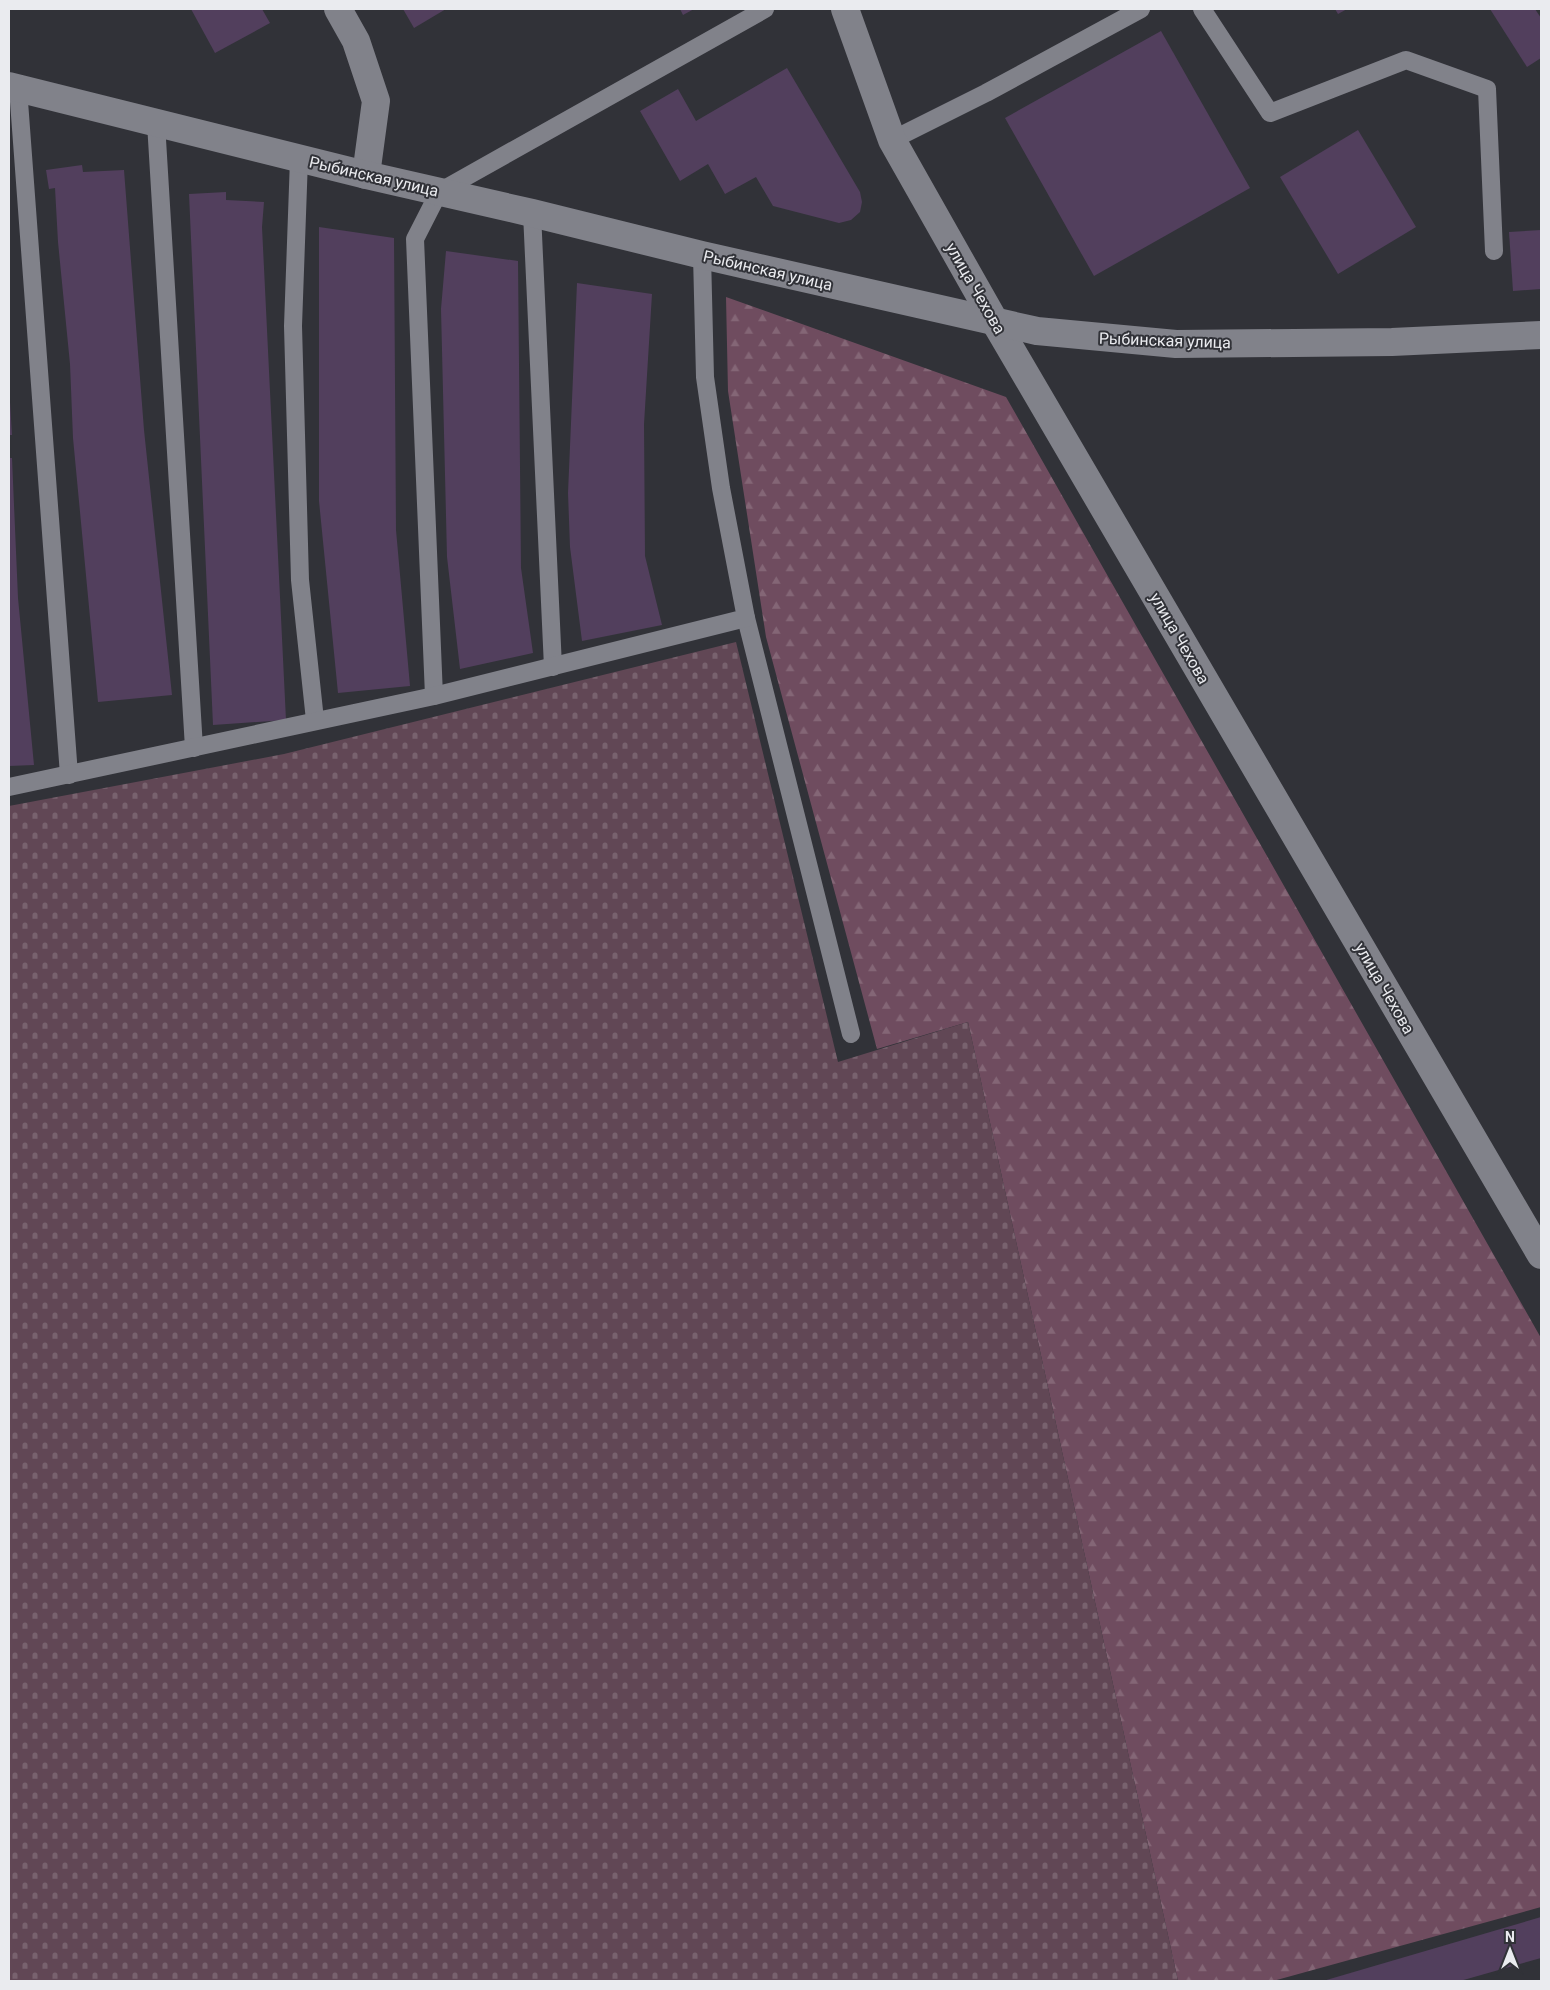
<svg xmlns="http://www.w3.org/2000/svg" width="1550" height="1990" viewBox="0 0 1550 1990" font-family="Roboto,sans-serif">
<defs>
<pattern id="forest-firs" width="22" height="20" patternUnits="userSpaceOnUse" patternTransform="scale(1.25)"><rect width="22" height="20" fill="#6f4c5f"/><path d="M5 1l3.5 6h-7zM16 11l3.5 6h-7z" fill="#846676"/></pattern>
<pattern id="cemetery-stones" width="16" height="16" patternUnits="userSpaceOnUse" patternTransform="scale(1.25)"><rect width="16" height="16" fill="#614755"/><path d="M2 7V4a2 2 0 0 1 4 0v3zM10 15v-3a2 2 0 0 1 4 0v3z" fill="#78626e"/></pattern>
</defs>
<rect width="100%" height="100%" fill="#313238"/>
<polygon fill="url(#forest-firs)" points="726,297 1006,397 1541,1338 1541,1907 1273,1981 1178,1981 968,1022 877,1049 766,637 728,391"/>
<polygon fill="url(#cemetery-stones)" points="736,642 838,1062 968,1022 1178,1981 9,1981 9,806 284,754"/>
<g fill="#523f5d">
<polygon points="191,9 262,9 270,23 215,53"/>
<polygon points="403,9 446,9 414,28"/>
<polygon points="680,9 694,9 683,15"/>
<polygon points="1335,9 1347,9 1338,14"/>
<polygon points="1490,9 1535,9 1541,18 1541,58 1527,67"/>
<polygon points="1161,31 1250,188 1094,276 1005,118"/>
<polygon points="787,68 860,192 862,202 860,212 851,220 839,223 773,206 756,177 725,194 708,164 680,181 640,111 678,89 696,121"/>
<polygon points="1358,130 1416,227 1338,274 1280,177"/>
<polygon points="82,165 83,172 124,170 144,430 172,695 98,702 73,438 70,364 58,242 55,188 49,189 46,170"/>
<polygon points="226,192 226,200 264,202 262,227 286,720 213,725 189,194"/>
<polygon points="319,227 394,238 396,530 410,686 338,693 319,501"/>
<polygon points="1541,230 1541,289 1513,291 1509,232"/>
<polygon points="446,251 518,261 521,568 533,653 460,669 447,557 441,309"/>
<polygon points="577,283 652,294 644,424 645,556 662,625 582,641 570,547 568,493"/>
<polygon points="9,402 10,402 12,435 9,435"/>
<polygon points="9,458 12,458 18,598 34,765 9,766"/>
<polygon points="1541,1917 1541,1958 1460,1981 1323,1981"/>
</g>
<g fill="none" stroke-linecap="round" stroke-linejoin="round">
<g stroke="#81828a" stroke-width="18">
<polyline points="1202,9 1270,113 1406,60 1487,89 1494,251"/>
<polyline points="18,88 69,775"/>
<polyline points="156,123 194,748"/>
<polyline points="892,140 986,93 1141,9"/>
<polyline points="299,159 293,326 300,580 315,720"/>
<polyline points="532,213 553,667"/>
<polyline points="746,618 851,1034"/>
<polyline points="434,696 415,239 439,192 765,9"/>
<polyline points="9,787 434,696 746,618 721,488 705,377 702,255"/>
</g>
<g stroke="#81828a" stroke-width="28">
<polyline points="338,9 356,41 376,101 366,175"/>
<polyline points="845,9 892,140 995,322 1541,1255"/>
</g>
<polyline stroke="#81828a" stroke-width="28" points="9,86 366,175 532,213 702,255 1037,331 1176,344 1392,342 1541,335"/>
</g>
<g text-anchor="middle" stroke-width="4" stroke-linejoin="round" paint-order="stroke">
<g font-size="16" fill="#eaebef" stroke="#313238">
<text transform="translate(374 176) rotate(13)" y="6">Рыбинская улица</text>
<text transform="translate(768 270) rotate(13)" y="6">Рыбинская улица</text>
<text transform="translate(976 288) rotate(60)" y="6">улица Чехова</text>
<text transform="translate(1165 340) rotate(2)" y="6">Рыбинская улица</text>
<text transform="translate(1180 638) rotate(60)" y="6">улица Чехова</text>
<text transform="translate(1385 988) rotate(60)" y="6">улица Чехова</text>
</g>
</g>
<rect width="1550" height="1990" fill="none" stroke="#eaebef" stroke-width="20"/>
<g transform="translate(1510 1950)" stroke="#313238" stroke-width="4" paint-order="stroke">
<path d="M0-4L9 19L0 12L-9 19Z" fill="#eaebef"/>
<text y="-8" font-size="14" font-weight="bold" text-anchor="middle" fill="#eaebef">N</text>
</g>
</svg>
